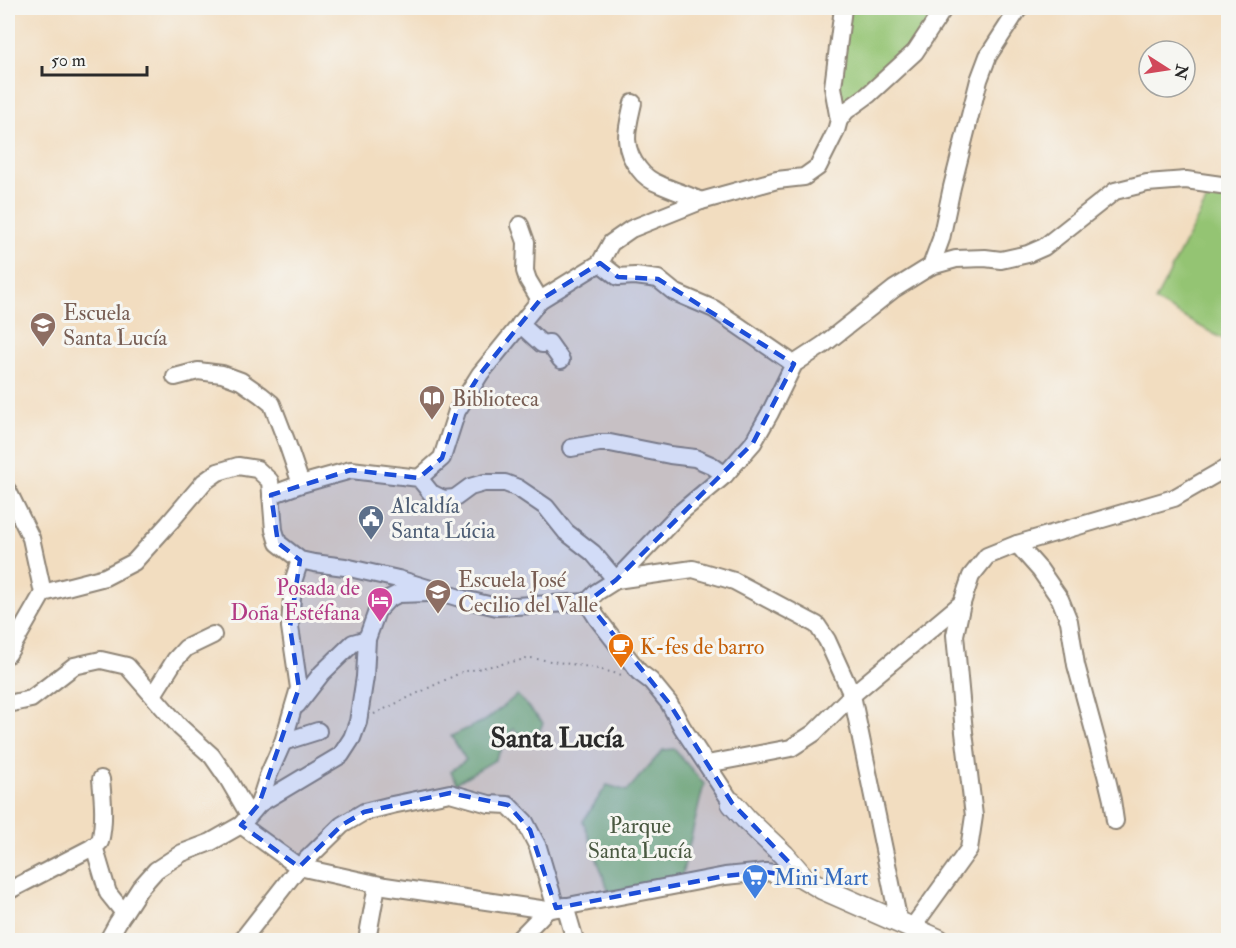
<svg xmlns="http://www.w3.org/2000/svg" width="1236" height="948" viewBox="0 0 1236 948" font-family="'IM FELL Double Pica',serif">
<rect width="100%" height="100%" fill="#f6f6f2"/>
<filter id="ink" filterUnits="userSpaceOnUse"><feTurbulence type="fractalNoise" baseFrequency=".0167" numOctaves="2"/><feDisplacementMap in="SourceGraphic" scale="12" xChannelSelector="R" yChannelSelector="G"/><feConvolveMatrix kernelMatrix="1 2 1 2 8 2 1 2 1" color-interpolation-filters="sRGB"/></filter>
<filter id="wash" filterUnits="userSpaceOnUse"><feTurbulence type="fractalNoise" baseFrequency=".008" numOctaves="4" result="noise"/><feDisplacementMap in="SourceGraphic" scale="24" xChannelSelector="R" yChannelSelector="G"/><feGaussianBlur stdDeviation="1.35" result="paint"/><feColorMatrix in="noise" values="0 0 0 0 0 0 0 0 0 0 0 0 0 0 0 0 0 1.4 0 .05"/><feComposite in="paint" operator="in"/></filter>
<g filter="url(#wash)">
<rect width="100%" height="100%" fill="#f2ddc0"/>
<g fill="#94c473" stroke="#60784f" stroke-width="1.5">
<polygon points="845,8 947,8 846,111 835,86"/>
<polygon points="1211,192 1228,204 1228,342 1155,301"/>
<polygon points="517,695 543,723 534,744 513,729 495,760 456,783 451,771 466,760 451,736 486,720"/>
<polygon points="674,749 704,784 681,879 609,892 583,821 607,785 627,791 663,750"/>
</g>
</g>
<g filter="url(#ink)">
<g fill="none" stroke-linecap="round" stroke-linejoin="round">
<g stroke="#8e8476" stroke-width="20">
<g id="minor">
<path d="M633 103C627 129 621 147 639 169 644 176 653 182 661 185 675 191 688 195 701 201"/>
<polyline points="839,120 833,87 843,8"/>
<polyline points="520,225 526,242 525,271 528,280 540,300"/>
<polyline points="600,263 618,277 635,276 658,279 674,292 714,309 794,364"/>
<polyline points="931,266 956,259 985,258 1001,260 1028,254 1044,247 1115,191 1147,183 1186,180 1228,186"/>
<polyline points="520,324 542,344 549,343 561,360"/>
<polyline points="175,377 198,371 222,374 241,381 261,395 272,404 287,443 301,484"/>
<polyline points="571,448 599,443 610,443 670,455 695,458 711,465 725,475"/>
<polyline points="419,478 442,458 457,411 480,374 540,300 600,263 611,243 631,229 701,201 777,180 804,177 818,167 836,131 839,120 846,111 868,95 915,52 944,8"/>
<polyline points="8,491 31,538 43,593 8,654"/>
<polyline points="271,495 301,484 351,470 419,478 431,493 443,499 455,498 470,487 484,483 505,483 518,488 546,507 566,532 593,553 616,580 693,569 734,581 817,625 827,640 852,695 899,922"/>
<polyline points="1017,544 1040,570 1060,599 1069,621 1076,665 1106,775 1112,800 1115,821"/>
<polyline points="43,593 105,577 134,562 170,522 204,482 218,472 238,466 257,469 270,481 274,530 278,543 300,560 314,563 345,567 398,579 463,599 497,607 587,602 597,592 616,580 681,512 725,475 753,443 770,413 794,364 823,345 894,289 931,266 941,239 952,187 979,80 988,56 1019,8"/>
<polyline points="587,602 597,618 639,672 651,681 669,703 682,727 732,803"/>
<polyline points="153,695 175,660 186,648 213,635"/>
<polyline points="8,704 31,699 74,666 101,660 127,666 180,727 212,756 228,779 249,815"/>
<polyline points="297,705 322,673 353,643 367,639"/>
<polyline points="283,742 318,731"/>
<polyline points="707,764 791,748 814,733 852,695 962,603"/>
<polyline points="259,804 268,776 283,742 299,688 290,627 293,582 300,560"/>
<polyline points="241,825 299,867 385,886 547,910 725,876 766,872 804,878"/>
<polyline points="94,846 108,893 124,913"/>
<path d="M8 891 91 848 100 842C105 821 103 800 101 779"/>
<polyline points="565,906 575,940"/>
<polyline points="912,928 969,849 974,816 964,732 955,635 962,603 971,576 987,556 1017,544 1174,498 1228,467"/>
<polyline points="108,940 118,922 140,888 156,870 182,853 211,842 241,825 259,804 341,755 352,738 358,722 365,677 367,639 377,611 388,599 398,594 429,593"/>
<polyline points="242,940 299,867 342,825 364,812 392,805 450,793 489,804 508,805 525,822 538,847 556,908"/>
<polyline points="367,940 377,885"/>
<polyline points="518,940 547,910"/>
</g>
</g>
<g stroke="#8e8476" stroke-width="24">
<polyline id="major" points="732,803 746,819 784,855 804,878 823,889 939,940"/>
</g>
<polyline stroke="#8e8476" stroke-width="2" stroke-dasharray="1.5 4.5" stroke-linecap="butt" points="374,714 462,672 531,658 590,667 622,675"/>
<use href="#minor" stroke="#fff" stroke-width="16"/>
<use href="#major" stroke="#fff" stroke-width="21"/>
</g>
</g>
<path fill="#1d4ed8" fill-opacity="0.2" stroke="#1d4ed8" stroke-width="4.5" stroke-dasharray="12 8" stroke-linejoin="round" d="M600 263 618 277 658 279 794 364 753 443 616 580 587 602 669 703 732 803 804 878 766 872 725 876 556 908 530 830 508 805 450 793 364 812 342 825 299 867 241 825 259 804 299 688 290 627 300 560 278 543 271 495 351 470 419 478 442 458 457 411 480 374 540 300Z"/>
<defs>
<g id="school-pin" transform="scale(1.35)"><path d="M0 17L-7.5 6A9.5 9.5 0 1 1 7.5 6Z" fill="#8d6e63" stroke="#f6f6f2"/><path d="M0-5L7-2L0 1L-7-2ZM-4 1L0 2.5L4 1V4Q0 6-4 4Z" fill="#fff"/></g>
<g id="library-pin" transform="scale(1.35)"><path d="M0 17L-7.5 6A9.5 9.5 0 1 1 7.5 6Z" fill="#8d6e63" stroke="#f6f6f2"/><path d="M-6-4Q-3-5.5-.7-3.5V5Q-3 3-6 4ZM6-4Q3-5.5 .7-3.5V5Q3 3 6 4Z" fill="#fff"/></g>
<g id="civic-pin" transform="scale(1.35)"><path d="M0 17L-7.5 6A9.5 9.5 0 1 1 7.5 6Z" fill="#5c6f8a" stroke="#f6f6f2"/><path d="M-.6-6.5H3V-4.5H.6V-3L4-1V1h2V6H-6V1h2V-1L-.6-3ZM-1.2 2.5V6h2.4V2.5Z" fill="#fff"/></g>
<g id="hotel-pin" transform="scale(1.35)"><path d="M0 17L-7.5 6A9.5 9.5 0 1 1 7.5 6Z" fill="#d1479c" stroke="#f6f6f2"/><path d="M-6-4.5h1.5V1H6V5H4.5V3h-9V5H-6ZM-4 0a1.8 1.8 0 1 1 3.6 0ZM.5 0V-2.5h3Q6-2.5 6 0Z" fill="#fff"/></g>
<g id="cafe-pin" transform="scale(1.35)"><path d="M0 17L-7.5 6A9.5 9.5 0 1 1 7.5 6Z" fill="#e8710a" stroke="#f6f6f2"/><path d="M-5.5-4.5H6V0H3Q3 3.5 0 3.5H-2.5Q-5.5 3.5-5.5 0ZM3-3.2v2h1.7v-2ZM-6 4.5H4V6H-6Z" fill="#fff"/></g>
<g id="supermarket-pin" transform="scale(1.35)"><path d="M0 17L-7.5 6A9.5 9.5 0 1 1 7.5 6Z" fill="#3f7fe0" stroke="#f6f6f2"/><path d="M-6-5.5h2.5l.6 2H6L4.5 2H-2.5L-4.4-4H-6ZM-1.5 3.2a1.3 1.3 0 1 0 .1 0ZM3 3.2a1.3 1.3 0 1 0 .1 0Z" fill="#fff"/></g>
</defs>
<g fill-rule="evenodd">
<use href="#school-pin" x="43" y="325"/>
<use href="#library-pin" x="432" y="398"/>
<use href="#civic-pin" x="371" y="518"/>
<use href="#school-pin" x="438" y="592"/>
<use href="#hotel-pin" x="380" y="600"/>
<use href="#cafe-pin" x="621" y="646"/>
<use href="#supermarket-pin" x="755" y="877"/>
</g>
<g text-anchor="middle" stroke-width="6" stroke-linejoin="round" paint-order="stroke">
<g font-size="22" fill="#785e54" stroke="#f6f6f2" text-anchor="start">
<text x="63" y="320">Escuela<tspan x="63" dy="25">Santa Lucía</tspan></text>
<text x="452" y="406">Biblioteca</text>
<text x="458" y="587">Escuela José<tspan x="458" dy="25">Cecilio del Valle</tspan></text>
</g>
<g font-size="22" fill="#4e5e75" stroke="#f6f6f2" text-anchor="start">
<text x="391" y="513">Alcaldía<tspan x="391" dy="25">Santa Lúcia</tspan></text>
</g>
<g font-size="22" fill="#b23c85" stroke="#f6f6f2" text-anchor="end">
<text x="360" y="595">Posada de<tspan x="360" dy="25">Doña Estéfana</tspan></text>
</g>
<g font-size="22" fill="#c56008" stroke="#f6f6f2" text-anchor="start">
<text x="640" y="654">K-fes de barro</text>
</g>
<g font-size="22" fill="#4a5941" stroke="#f6f6f2">
<text x="640" y="833">Parque<tspan x="640" dy="25">Santa Lucía</tspan></text>
</g>
<g font-size="22" fill="#366cbe" stroke="#f6f6f2" text-anchor="start">
<text x="774" y="885">Mini Mart</text>
</g>
<g font-size="28" font-weight="bold" fill="#2b2b2b" stroke="#f6f6f2">
<text x="557" y="747">Santa Lucía</text>
</g>
</g>
<rect width="1236" height="948" fill="none" stroke="#f6f6f2" stroke-width="30"/>
<g transform="translate(1167 69) rotate(102)"><circle r="28" fill="#f6f6f2" stroke="#a5a5a2" stroke-width="1.5"/>
<path d="M0-4.5L10 22L0 15L-10 22Z" fill="#d1495b"/>
<text y="-9" font-size="16" font-weight="bold" text-anchor="middle" fill="#2b2b2b">N</text>
</g>
<path d="M42 66v9h105v-9" fill="none" stroke="#2b2b2b" stroke-width="3"/>
<text x="51" y="66" font-size="18" fill="#2b2b2b" stroke="#f6f6f2" stroke-width="4.5" paint-order="stroke">50 m</text>
</svg>
